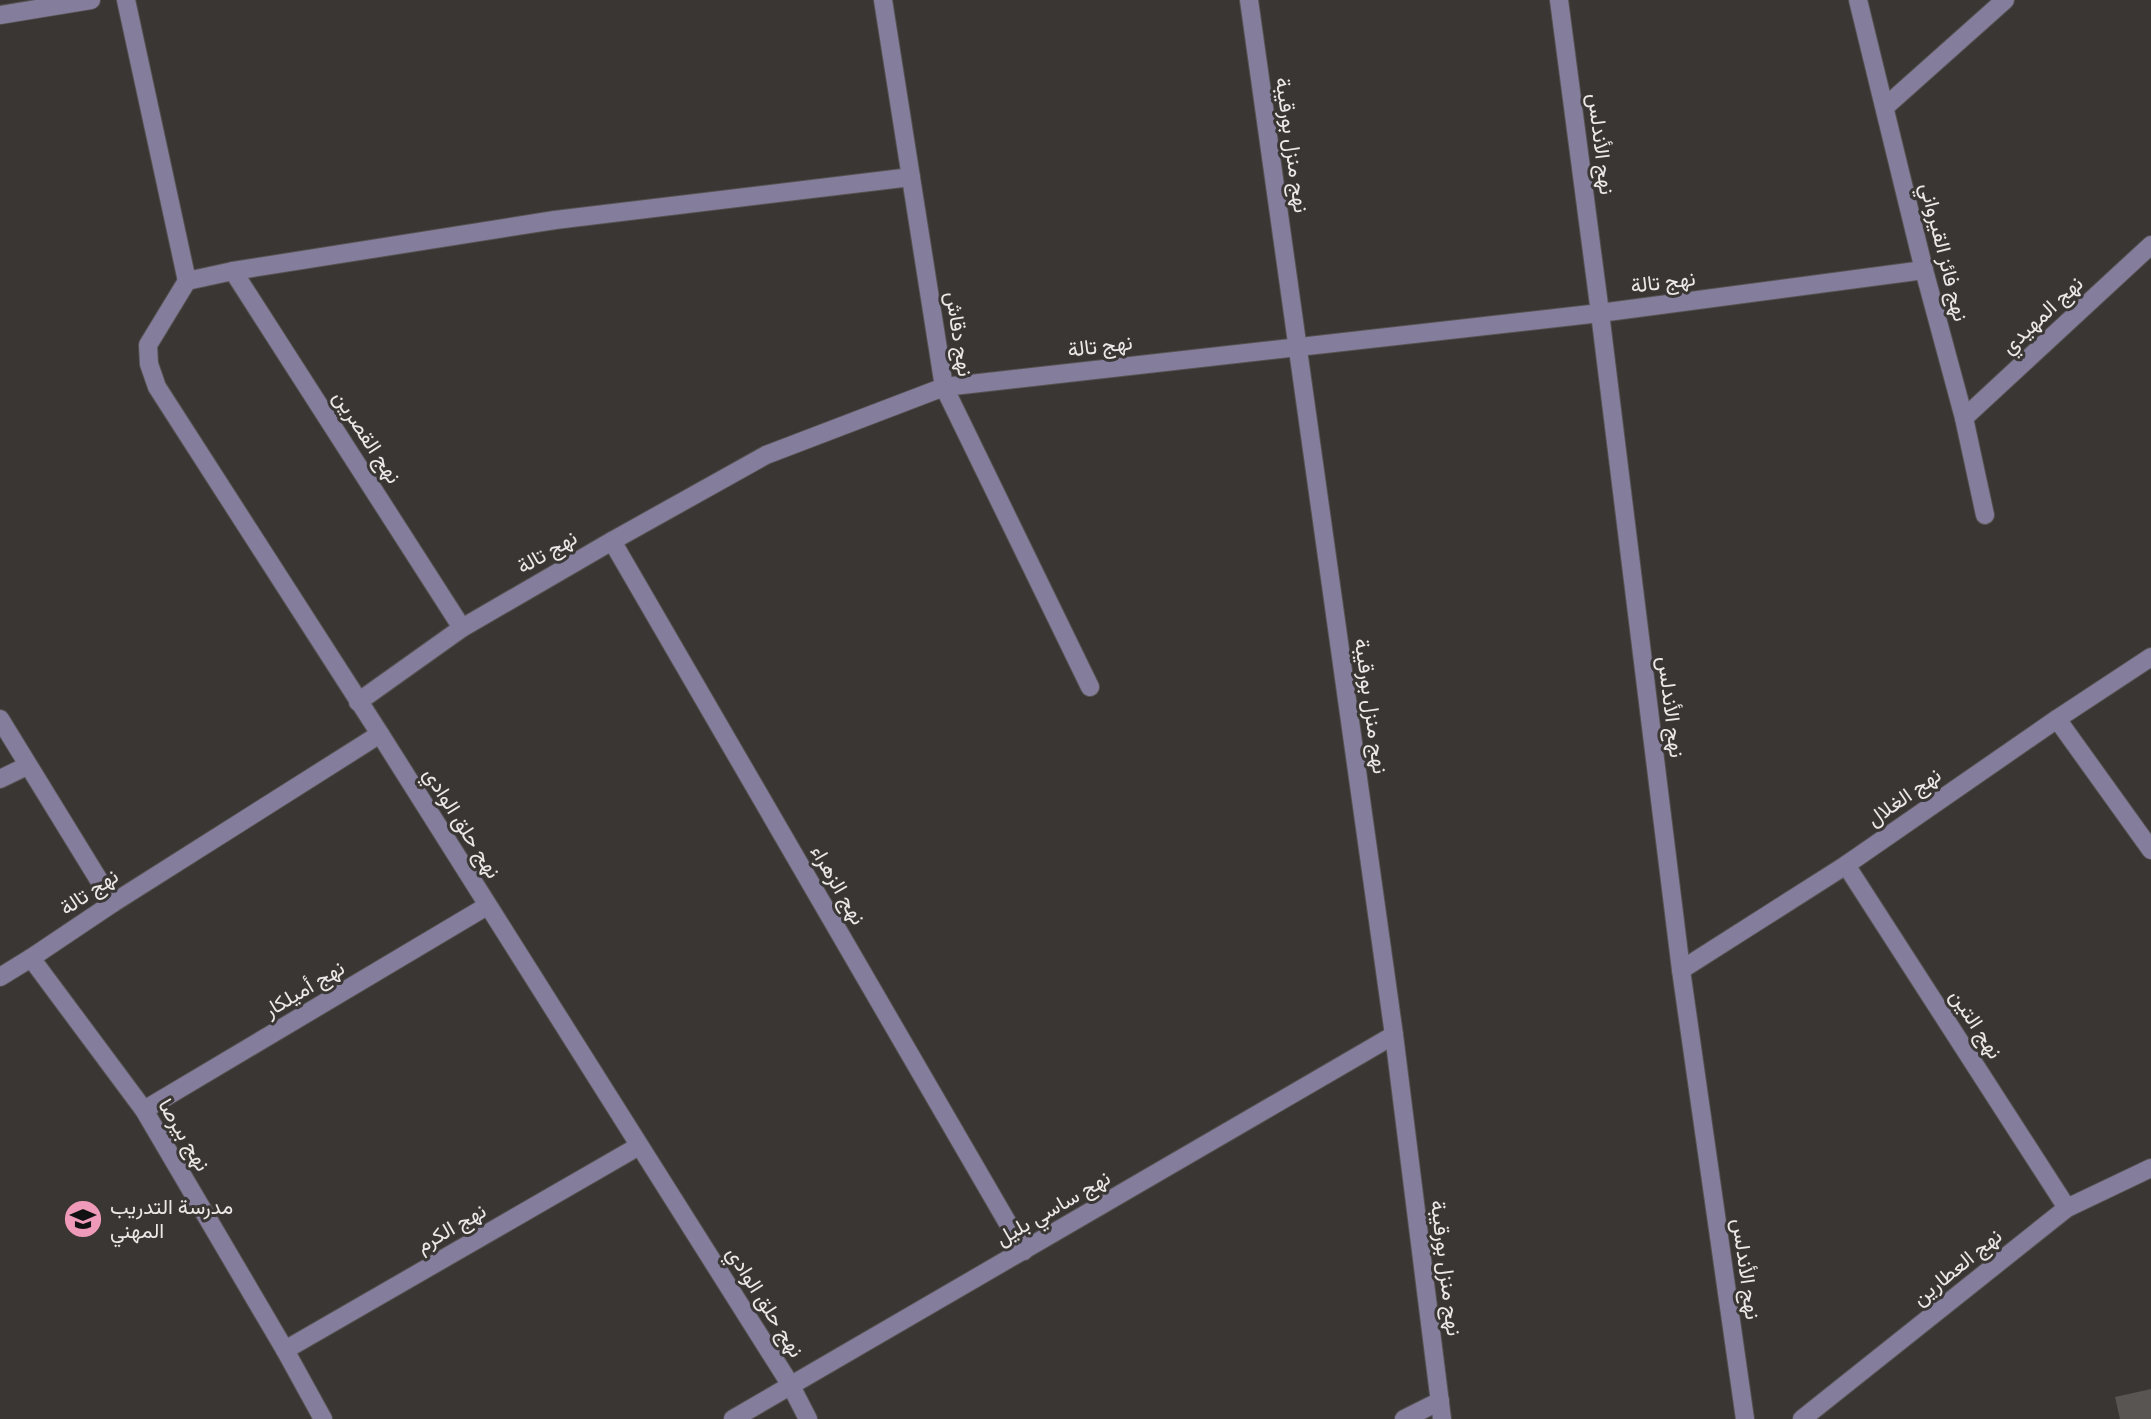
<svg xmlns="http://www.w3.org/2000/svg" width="2151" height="1419" viewBox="0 0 2151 1419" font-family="'Fira Sans Condensed',Vazirmatn,sans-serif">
<defs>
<filter id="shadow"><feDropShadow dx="6" dy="6" stdDeviation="0" flood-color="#0009"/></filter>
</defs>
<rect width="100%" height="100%" fill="#3a3634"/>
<polygon fill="#585452" filter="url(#shadow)" points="2151,1389 2151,1419 2120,1419 2115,1397"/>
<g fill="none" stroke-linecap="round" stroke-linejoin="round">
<g stroke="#565251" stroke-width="20">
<g id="minor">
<polyline points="126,0 187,281"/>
<polyline points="883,0 944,387 1090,687"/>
<polyline points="1249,0 1394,1035 1442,1419"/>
<polyline points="1559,0 1600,313 1681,970 1745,1419"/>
<polyline points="1858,0 1924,270 1964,418 1985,515"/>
<polyline points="0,15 91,0"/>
<polyline points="1885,107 2005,0"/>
<polyline points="233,271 462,628"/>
<polyline points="187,281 148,345 149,364 157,387 380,734 790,1384 808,1419"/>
<polyline points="187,281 233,271 555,220 911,177"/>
<polyline points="1964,418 2151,245"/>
<polyline points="612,541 1024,1251"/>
<polyline points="358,702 462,628 612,541 766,455 944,387 1600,313 1924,270"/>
<polyline points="0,719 113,903"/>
<polyline points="2057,719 2151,850"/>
<polyline points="0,779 27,766"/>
<polyline points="1846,865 2067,1208"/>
<polyline points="31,958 144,1110 285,1350 323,1419"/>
<polyline points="1681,970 1846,865 2057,719 2151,657"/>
<polyline points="0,977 31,958 113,903 380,734"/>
<polyline points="144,1110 487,906"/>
<polyline points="285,1350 639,1146"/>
<polyline points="733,1419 1394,1035"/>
<polyline points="1404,1419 1440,1401"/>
<polyline points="1802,1419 2067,1208 2151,1168"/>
</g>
</g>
<use href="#minor" stroke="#847d9c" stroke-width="18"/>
</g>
<defs>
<g id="school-disc" transform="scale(2.0125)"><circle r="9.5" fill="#ef9ab8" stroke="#3a3634"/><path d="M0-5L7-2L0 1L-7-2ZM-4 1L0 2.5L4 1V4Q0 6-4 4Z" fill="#111"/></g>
</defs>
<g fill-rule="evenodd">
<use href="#school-disc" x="83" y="1219"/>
</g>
<g text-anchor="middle" stroke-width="6" stroke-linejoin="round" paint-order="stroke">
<g font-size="21" fill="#ebe8e7" stroke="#3a3634">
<text transform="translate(1601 144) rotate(83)" y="7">نهج الأندلس</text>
<text transform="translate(1292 145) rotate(82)" y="7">نهج منزل بورقيبة</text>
<text transform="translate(1944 252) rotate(76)" y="7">نهج فائز القيرواني</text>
<text transform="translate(1663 282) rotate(-7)" y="7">نهج تالة</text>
<text transform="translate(2042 315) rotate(-43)" y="7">نهج المهيدي</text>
<text transform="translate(959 334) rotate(81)" y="7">نهج دقاش</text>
<text transform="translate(1100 346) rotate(-7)" y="7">نهج تالة</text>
<text transform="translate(367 437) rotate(57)" y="7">نهج القصرين</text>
<text transform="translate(547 552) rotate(-30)" y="7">نهج تالة</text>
<text transform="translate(1371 706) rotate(82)" y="7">نهج منزل بورقيبة</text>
<text transform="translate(1671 707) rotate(83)" y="7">نهج الأندلس</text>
<text transform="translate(1904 797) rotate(-35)" y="7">نهج الغلال</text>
<text transform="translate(462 823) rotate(58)" y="7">نهج حلق الوادي</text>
<text transform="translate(838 885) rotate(60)" y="7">نهج الزهراء</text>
<text transform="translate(89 892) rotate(-34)" y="7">نهج تالة</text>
<text transform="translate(304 989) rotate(-31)" y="7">نهج أميلكار</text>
<text transform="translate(1976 1024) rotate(57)" y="7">نهج التين</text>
<text transform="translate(184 1135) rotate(59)" y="7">نهج بيرصا</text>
<text transform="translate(1053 1208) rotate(-30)" y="7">نهج ساسي بليل</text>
<text transform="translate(451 1228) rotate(-30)" y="7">نهج الكرم</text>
<text transform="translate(1957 1267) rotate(-39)" y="7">نهج العطارين</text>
<text transform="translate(1446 1268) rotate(83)" y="7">نهج منزل بورقيبة</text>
<text transform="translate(1746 1269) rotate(82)" y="7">نهج الأندلس</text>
<text transform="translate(765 1302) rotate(58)" y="7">نهج حلق الوادي</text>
</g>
<g font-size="21" fill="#ebe8e7" stroke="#3a3634" text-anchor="start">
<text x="110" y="1214">مدرسة التدريب<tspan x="110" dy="24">المهني</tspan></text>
</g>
</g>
</svg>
